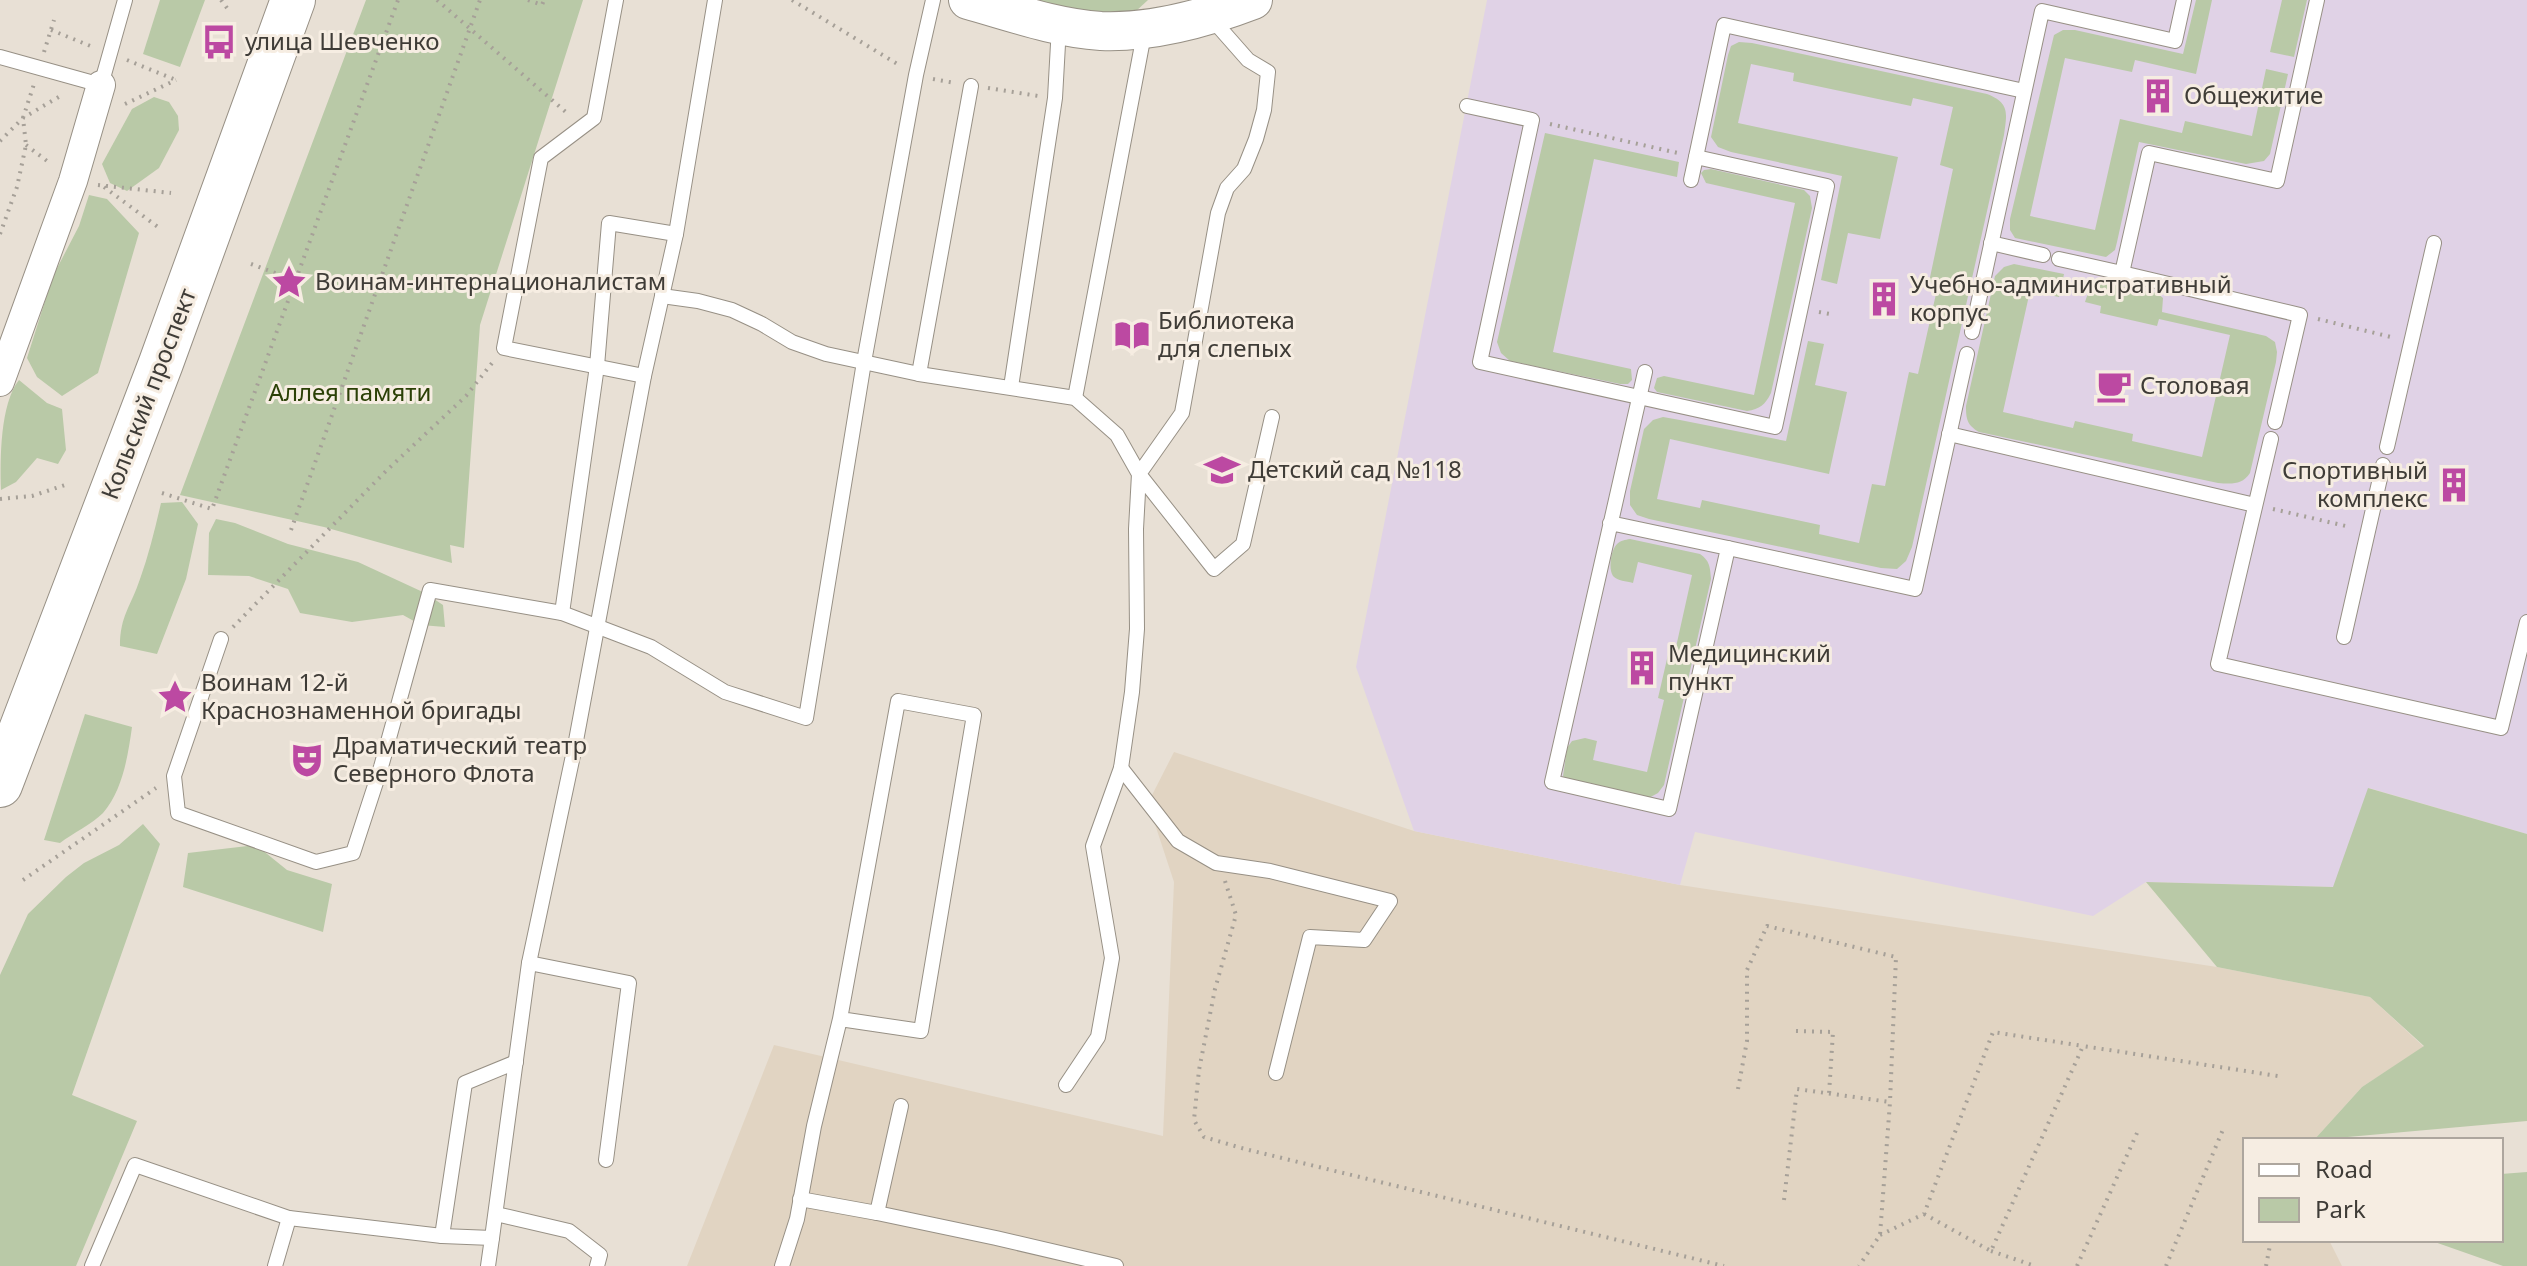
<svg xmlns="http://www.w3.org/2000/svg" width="2527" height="1266" viewBox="0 0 2527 1266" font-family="'Noto Sans',sans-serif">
<rect width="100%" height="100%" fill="#e8e0d5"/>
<polygon fill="#e1d4c2" points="1174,752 1414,831 1680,885 2217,967 2370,997 2424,1047 2362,1087 2314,1140 2245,1140 2245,1240 2329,1240 2342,1266 687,1266 774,1045 1163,1136 1174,882 1148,803"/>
<polygon fill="#e0d2e6" points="1487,0 2527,0 2527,834 2369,788 2334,887 2146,882 2093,916 1695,832 1680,885 1414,831 1356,667"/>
<g fill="#b9c9a7">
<polygon points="160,0 205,0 180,67 143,54"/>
<polygon points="366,0 583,0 480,325 464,548 450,545 452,563 324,527 180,495"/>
<polygon points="1007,0 1148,0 1135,12 1107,22"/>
<polygon points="2196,0 2212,0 2196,74 2135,60 2132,72 2065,58 2030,216 2095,230 2120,119 2182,133 2185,121 2252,136 2266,69 2288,74 2270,154 2264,161 2246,164 2139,142 2117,242 2115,250 2106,257 2015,238 2010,230 2010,219 2054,35 2063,30 2075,30 2183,54"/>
<polygon points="2282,0 2307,0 2294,57 2270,52"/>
<path d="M1739 42 1752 43 1987 94C2010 103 2007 113 2004 135L1912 547 1906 561 1897 569 1881 568 1649 519 1637 515 1630 505V491L1644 429 1653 420 1663 417 1680 420 1786 441 1808 341 1824 344 1815 385 1847 392 1829 474 1670 439 1657 499 1700 508 1702 500 1820 525 1819 534 1859 543 1872 484 1885 486 1909 372 1918 374 1938 285 1929 282 1953 169 1940 165 1953 107 1913 98 1911 106 1793 81 1794 73 1751 64 1738 123 1898 157 1880 239 1848 233 1837 284 1821 280 1842 176 1731 152 1718 147 1711 137 1728 55 1731 46Z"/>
<polygon points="154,97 169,102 178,116 179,130 159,168 127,191 110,183 102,164 132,109"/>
<polygon points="1545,133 1679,162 1677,177 1594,159 1553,352 1631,369 1632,380 1628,384 1620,384 1510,361 1501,353 1497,342"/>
<path d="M1711 169 1804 190 1810 196 1812 208 1771 393C1765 405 1760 409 1747 411L1657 392 1654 388 1657 378 1664 376 1754 395 1795 203 1706 183 1701 173 1704 170Z"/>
<polygon points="89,195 107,199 139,233 98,373 62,396 37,377 27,358 53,276 79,226"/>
<path d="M2014 264 2064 274 2059 297 2030 291 2003 412 2073 428 2075 421 2133 434 2132 441 2202 457 2230 335 2159 319 2157 326 2100 313 2101 306 2085 302 2092 281 2157 293 2163 298 2162 312 2266 336 2275 342 2277 352 2276 362 2250 473C2242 485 2232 484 2218 483L1979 432C1967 425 1966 419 1966 406L1995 276 2004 267Z"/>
<path d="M19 380 47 403 62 409 66 450 58 464 37 458 16 482 1 490C0 459 0 404 19 380Z"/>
<path d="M182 502 198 524 186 579 157 654 120 646C120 616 131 606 140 579 149 554 155 529 161 503Z"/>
<polygon points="216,519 235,523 288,544 358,562 425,593 443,605 445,627 421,625 403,615 352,622 300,613 288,589 249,576 208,575 209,533"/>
<path d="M1630 539 1700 554C1710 561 1710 567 1711 579L1664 785 1658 793 1645 800 1567 781 1563 776 1567 748 1572 741 1585 738 1597 741 1593 760 1647 772 1664 700 1658 698 1670 646 1676 647 1692 575 1638 562 1633 583C1626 581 1618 581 1613 576 1608 569 1611 550 1617 544 1621 540 1625 540 1630 539Z"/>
<path d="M85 714 132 727C128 755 123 790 103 813 92 824 73 833 60 843L44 840Z"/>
<polygon points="2368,788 2527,834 2527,1121 2314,1140 2362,1087 2424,1046 2370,997 2217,967 2146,882 2333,887"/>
<polygon points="143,824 160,844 72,1095 137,1121 76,1266 0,1266 0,975 28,914 66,877 84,863 119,845"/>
<polygon points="256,845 287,870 332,884 323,932 183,887 188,853"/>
<polygon points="2527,1172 2527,1266 2503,1266 2429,1240 2501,1240 2501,1174"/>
</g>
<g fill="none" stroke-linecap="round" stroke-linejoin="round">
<g stroke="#979085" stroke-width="16">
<g id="lane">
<polyline points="616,0 594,118 541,158 504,348 644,376"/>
<polyline points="1211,18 1248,60 1268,72 1264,110 1256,139 1244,169 1227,188 1218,213 1182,413 1139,474 1214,569 1243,544 1272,417"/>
<polyline points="0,57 101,85 125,0"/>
<polyline points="1467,106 1532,120 1480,362 1775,427 1827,186 1696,157 1724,25 2024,91"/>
<polyline points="1691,180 1696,157"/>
<polyline points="1991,243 2043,255"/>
<polyline points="2059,259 2122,273 2149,153 2277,181 2317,0"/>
<polyline points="2122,273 2300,315 2275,422"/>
<polyline points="662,296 698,301 732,310 762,324 792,342 826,354 919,374 1075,398 1117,435 1139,474 1136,529 1137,629 1132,692 1121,768 1093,846 1112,958 1098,1037 1066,1085"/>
<polyline points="1972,332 2042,11 2175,41 2184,0"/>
<polyline points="919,374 971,86"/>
<polyline points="1011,387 1055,98 1059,26"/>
<polyline points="1075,398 1145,29"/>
<polyline points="1949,434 2255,505"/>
<polyline points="2271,439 2218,664 2501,728 2527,622"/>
<polyline points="2387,447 2434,243"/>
<polyline points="1610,523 1728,548 1669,809 1552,782 1645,372"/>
<polyline points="1728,548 1915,589 1967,354"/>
<polyline points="562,613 597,366 609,223 676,234"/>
<polyline points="2344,637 2383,465"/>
<polyline points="221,639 174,776 178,813 316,862 353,853 381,767 430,590 562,613 651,647 725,692 806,718 864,362 916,75 933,0"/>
<polyline points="1121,768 1178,841 1216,863 1270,871 1390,901 1364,940 1310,937 1276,1073"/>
<polyline points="529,963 629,983 606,1160"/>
<polyline points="800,1199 877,1213 901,1106"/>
<polyline points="877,1213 996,1238 1116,1266"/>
<polyline points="496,1214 569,1231 600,1255 597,1266"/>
<polyline points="442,1236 465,1083 516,1062"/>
<polyline points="492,1238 529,963 575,746 644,376 676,234 715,0"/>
<polyline points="92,1266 135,1165 289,1218 442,1236 492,1238 488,1266"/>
<polyline points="275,1266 289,1218"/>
<polyline points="782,1266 797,1219 814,1126 840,1019 898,701 974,715 921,1031 840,1019"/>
</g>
</g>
<g stroke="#979085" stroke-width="30">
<polyline id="street" points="0,382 73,181 101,85"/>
</g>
<g stroke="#979085" stroke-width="40">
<path id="secondary" d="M968 0C1011 12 1055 28 1101 31 1151 33 1206 18 1253 0"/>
</g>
<g stroke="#979085" stroke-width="46">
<polyline id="primary" points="0,785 161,363 293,0"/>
</g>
<g stroke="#a6a098" stroke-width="4" stroke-dasharray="2 6" stroke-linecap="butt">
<polyline points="221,0 227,8"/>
<polyline points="437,0 568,114"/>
<polyline points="528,0 542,5 544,0"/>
<polyline points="792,0 899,65"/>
<polyline points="51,30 93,47"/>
<polyline points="44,52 54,20"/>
<polyline points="127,60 176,80"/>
<polyline points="933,79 955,83"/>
<polyline points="988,88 1038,96"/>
<polyline points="125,104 176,80"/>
<polyline points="1550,124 1678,153"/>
<polyline points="0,141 23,118 62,95"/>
<polyline points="26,145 51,164"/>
<polyline points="98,185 171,193"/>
<polyline points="104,187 158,227"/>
<polyline points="0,234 17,187 26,145 23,118 34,84"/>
<polyline points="251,264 297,281"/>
<polyline points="1819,312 1830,314"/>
<polyline points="2318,319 2395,338"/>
<polyline points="162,493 212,509 398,0"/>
<polyline points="0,499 32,496 65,485"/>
<polyline points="2273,509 2350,527"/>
<polyline points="291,530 480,0"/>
<polyline points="233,627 386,471 466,396 492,363"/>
<polyline points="23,880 156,788"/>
<polyline points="1225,881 1236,915 1215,989 1199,1070 1194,1120 1204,1137 1245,1149 1724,1266"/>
<polyline points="1796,1031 1833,1032 1829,1094"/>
<polyline points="1738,1089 1747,1041 1747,970 1767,926 1896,957 1890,1102"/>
<polyline points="1784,1200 1797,1089 1890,1102 1880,1235 1859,1266"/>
<polyline points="1924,1214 1991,1251 2083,1046 2278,1076"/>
<polyline points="1880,1235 1924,1214 1993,1032 2083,1046"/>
<polyline points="1991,1251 2035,1266"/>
<polyline points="2077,1266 2137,1133"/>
<polyline points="2166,1266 2224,1127"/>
<polyline points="2266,1266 2271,1240"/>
</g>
<use href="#lane" stroke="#fff" stroke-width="14"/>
<use href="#street" stroke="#fff" stroke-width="28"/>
<use href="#secondary" stroke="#fff" stroke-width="38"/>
<use href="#primary" stroke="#fff" stroke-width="44"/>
</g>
<defs>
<g id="bus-bare" transform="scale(2.76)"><path d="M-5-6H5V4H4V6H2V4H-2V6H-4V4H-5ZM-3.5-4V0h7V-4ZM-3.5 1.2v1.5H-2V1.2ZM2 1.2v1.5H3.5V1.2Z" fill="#bc49a2" stroke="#f6ede2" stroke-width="2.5" paint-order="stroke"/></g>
<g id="building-bare" transform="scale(2.76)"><path d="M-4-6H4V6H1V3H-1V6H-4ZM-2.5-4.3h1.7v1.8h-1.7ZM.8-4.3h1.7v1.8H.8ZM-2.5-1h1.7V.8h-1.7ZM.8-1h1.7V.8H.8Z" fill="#bc49a2" stroke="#f6ede2" stroke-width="2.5" paint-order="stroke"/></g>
<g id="sight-bare" transform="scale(2.76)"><path d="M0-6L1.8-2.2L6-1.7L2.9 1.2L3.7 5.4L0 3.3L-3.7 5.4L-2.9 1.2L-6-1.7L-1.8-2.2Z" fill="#bc49a2" stroke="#f6ede2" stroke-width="2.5" paint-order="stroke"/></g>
<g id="library-bare" transform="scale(2.76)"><path d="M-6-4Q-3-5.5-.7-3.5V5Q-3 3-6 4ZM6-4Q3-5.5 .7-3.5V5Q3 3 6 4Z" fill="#bc49a2" stroke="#f6ede2" stroke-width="2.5" paint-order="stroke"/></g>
<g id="cafe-bare" transform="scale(2.76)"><path d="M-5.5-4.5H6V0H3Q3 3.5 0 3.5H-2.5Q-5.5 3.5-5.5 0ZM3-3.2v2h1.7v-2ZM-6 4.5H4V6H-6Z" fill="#bc49a2" stroke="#f6ede2" stroke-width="2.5" paint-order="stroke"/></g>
<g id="school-bare" transform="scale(2.76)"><path d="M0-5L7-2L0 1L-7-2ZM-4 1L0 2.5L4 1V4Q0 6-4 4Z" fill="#bc49a2" stroke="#f6ede2" stroke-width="2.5" paint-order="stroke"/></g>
<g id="theatre-bare" transform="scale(2.76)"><path d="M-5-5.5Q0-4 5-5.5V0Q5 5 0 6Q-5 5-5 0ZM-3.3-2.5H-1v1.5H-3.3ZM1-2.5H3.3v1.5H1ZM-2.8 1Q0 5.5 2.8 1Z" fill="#bc49a2" stroke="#f6ede2" stroke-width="2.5" paint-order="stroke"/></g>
</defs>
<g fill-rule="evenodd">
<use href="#bus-bare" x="219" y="42"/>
<use href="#building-bare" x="2158" y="96"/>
<use href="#sight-bare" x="289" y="282"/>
<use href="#building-bare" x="1884" y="299"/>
<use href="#library-bare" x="1132" y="335"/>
<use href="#cafe-bare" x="2114" y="386"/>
<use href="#school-bare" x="1222" y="470"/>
<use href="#building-bare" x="2454" y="485"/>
<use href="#building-bare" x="1642" y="668"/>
<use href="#sight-bare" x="175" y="697"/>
<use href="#theatre-bare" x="307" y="760"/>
</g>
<g text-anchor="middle" stroke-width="6" stroke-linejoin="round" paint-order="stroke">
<g font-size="24" fill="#3f3c37" stroke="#f6ede2" text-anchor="start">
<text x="245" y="50">улица Шевченко</text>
<text x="2184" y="104">Общежитие</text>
<text x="315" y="290">Воинам-интернационалистам</text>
<text x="1910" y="293">Учебно-административный<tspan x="1910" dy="28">корпус</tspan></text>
<text x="1158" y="329">Библиотека<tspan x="1158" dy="28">для слепых</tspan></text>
<text x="2140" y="394">Столовая</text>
<text x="1248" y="478">Детский сад №118</text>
<text x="2428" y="479" text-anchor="end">Спортивный<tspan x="2428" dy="28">комплекс</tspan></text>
<text x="1668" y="662">Медицинский<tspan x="1668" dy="28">пункт</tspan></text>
<text x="201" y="691">Воинам 12-й<tspan x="201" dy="28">Краснознаменной бригады</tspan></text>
<text x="333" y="754">Драматический театр<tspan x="333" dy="28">Северного Флота</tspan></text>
</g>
<g font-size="24" fill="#2b4006" stroke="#f6ede2">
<text x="350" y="401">Аллея памяти</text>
</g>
<g font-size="24" fill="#3f3c37" stroke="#f6ede2">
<text transform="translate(149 394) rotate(-69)" y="8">Кольский проспект</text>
</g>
</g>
<rect x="2243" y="1138" width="260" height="104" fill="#f6ede2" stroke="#ada69e" stroke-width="2"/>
<rect x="2259" y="1164" width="40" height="12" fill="#ffffff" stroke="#ada69e" stroke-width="2"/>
<text x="2315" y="1178" font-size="24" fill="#3f3c37">Road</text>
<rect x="2259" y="1198" width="40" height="24" fill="#b9c9a7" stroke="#ada69e" stroke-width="2"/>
<text x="2315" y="1218" font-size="24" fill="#3f3c37">Park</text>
</svg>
